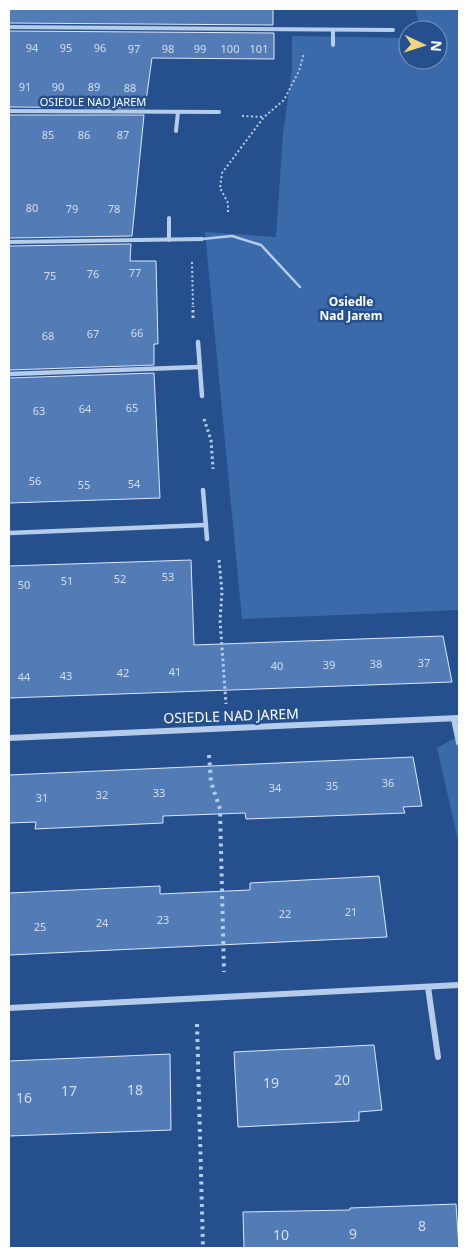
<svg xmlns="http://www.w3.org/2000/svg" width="468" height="1257" viewBox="0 0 468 1257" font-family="'Noto Sans',sans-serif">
<rect width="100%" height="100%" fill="#26508d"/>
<g fill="#3b6aaa">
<polygon points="415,9 459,9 459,610 242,619 205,232 276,237 283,134 292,69 292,36 408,38 408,60 438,60 438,30 421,30"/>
<polygon points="459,736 459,844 437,748"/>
</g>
<g fill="#537cb6" stroke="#dbe7f8">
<polygon points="9,9 273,9 273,25 9,23"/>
<polygon points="9,31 274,33 274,59 152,58 145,108 9,107"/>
<polygon points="9,115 144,115 132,236 9,238"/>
<polygon points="131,244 130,261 156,261 158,344 154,344 154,365 9,370 9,246"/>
<polygon points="154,373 160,498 9,503 9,378"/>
<polygon points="191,560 194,645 443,636 452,682 9,698 9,566"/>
<polygon points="413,757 422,806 403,807 405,813 246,819 245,813 163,816 163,823 35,829 36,822 9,823 9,775"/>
<polygon points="379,876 387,937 9,955 9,893 160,886 160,894 250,890 250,883"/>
<polygon points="374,1045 382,1110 359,1112 359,1121 238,1127 234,1052"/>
<polygon points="170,1054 171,1130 9,1136 9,1061"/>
<polygon points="456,1204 459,1248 244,1248 243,1212 350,1210 350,1208"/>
</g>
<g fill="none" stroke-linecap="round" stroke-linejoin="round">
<g stroke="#b6cceb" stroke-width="2" stroke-dasharray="2 2.5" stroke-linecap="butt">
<polyline points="242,116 263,117"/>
<polyline points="228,212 228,203 220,188 222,173 264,117 284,100 299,71 304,53"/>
<polyline points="192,262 193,307"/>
</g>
<g stroke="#b6cceb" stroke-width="3" stroke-dasharray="2.5 3" stroke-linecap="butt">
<polyline points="193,318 193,306"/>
<polyline points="204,419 211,440 213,469"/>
<polyline points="219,560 222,592 220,620 226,704"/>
</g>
<g stroke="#b6cceb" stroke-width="4" stroke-dasharray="3 4.5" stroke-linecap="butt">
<polyline points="209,755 211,782 220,809 224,972"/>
<polyline points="197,1024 203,1248"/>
</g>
<polyline stroke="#b6cceb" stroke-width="2.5" points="202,239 232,236 261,245 300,287"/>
<g stroke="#b6cceb" stroke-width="4">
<polyline points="9,27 393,30"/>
<polyline points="333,30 333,45"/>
<polyline points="9,111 219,112"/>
<polyline points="176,131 178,112"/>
<polyline points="169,218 169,240"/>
<polyline points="9,242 202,239"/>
</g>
<g stroke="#b6cceb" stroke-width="4.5">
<polyline points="198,342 202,396"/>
<polyline points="9,374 199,367"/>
<polyline points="203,490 207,539"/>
<polyline points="9,533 206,525"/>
</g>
<g stroke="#b6cceb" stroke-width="6">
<polyline points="454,719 459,743"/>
<polyline points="9,738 459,718"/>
<polyline points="428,987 438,1057"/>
<polyline points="9,1008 459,985"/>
</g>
</g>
<g text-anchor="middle" stroke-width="5" stroke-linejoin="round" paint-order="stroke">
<g font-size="11" fill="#d4deed">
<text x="32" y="52">94</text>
<text x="66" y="52">95</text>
<text x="100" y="52">96</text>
<text x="134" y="53">97</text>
<text x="168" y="53">98</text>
<text x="200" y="53">99</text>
<text x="230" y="53">100</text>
<text x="259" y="53">101</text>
<text x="25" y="91">91</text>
<text x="58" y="91">90</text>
<text x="94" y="91">89</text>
<text x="130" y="92">88</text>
<text x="48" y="139">85</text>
<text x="84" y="139">86</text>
<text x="123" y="139">87</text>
<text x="32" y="212">80</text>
<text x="72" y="213">79</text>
<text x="114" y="213">78</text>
<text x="135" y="277">77</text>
<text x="93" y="278">76</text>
<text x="50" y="280">75</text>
<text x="137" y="337">66</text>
<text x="93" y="338">67</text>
<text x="48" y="340">68</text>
<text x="132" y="412">65</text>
<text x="85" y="413">64</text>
<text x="39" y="415">63</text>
<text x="35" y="485">56</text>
<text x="134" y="488">54</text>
<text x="84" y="489">55</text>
<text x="168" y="581">53</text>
<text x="120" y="583">52</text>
<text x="67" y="585">51</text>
<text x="24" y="589">50</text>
<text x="424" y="667">37</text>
<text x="376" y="668">38</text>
<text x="329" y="669">39</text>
<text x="277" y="670">40</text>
<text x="175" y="676">41</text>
<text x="123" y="677">42</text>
<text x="66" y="680">43</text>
<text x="24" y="681">44</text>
<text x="388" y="787">36</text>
<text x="332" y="790">35</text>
<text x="275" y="792">34</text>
<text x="159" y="797">33</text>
<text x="102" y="799">32</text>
<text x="42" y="802">31</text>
<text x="351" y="916">21</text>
<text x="285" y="918">22</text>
<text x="163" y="924">23</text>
<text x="102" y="927">24</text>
<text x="40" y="931">25</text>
</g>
<g font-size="11" fill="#fff" stroke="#26508d">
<text x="93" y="106">OSIEDLE NAD JAREM</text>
</g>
<g font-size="12" font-weight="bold" fill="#fff" stroke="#26508d">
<text x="351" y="306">Osiedle<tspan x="351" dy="14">Nad Jarem</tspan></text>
</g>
<g font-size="14" fill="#fff" stroke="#26508d">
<text transform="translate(231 716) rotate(-2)" y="5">OSIEDLE NAD JAREM</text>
</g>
<g font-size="14" fill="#d4deed">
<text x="342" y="1085">20</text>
<text x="271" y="1088">19</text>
<text x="135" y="1095">18</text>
<text x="69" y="1096">17</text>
<text x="24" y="1103">16</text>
<text x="422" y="1231">8</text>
<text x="353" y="1239">9</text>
<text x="281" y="1240">10</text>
</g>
</g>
<rect width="468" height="1257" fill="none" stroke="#ffffff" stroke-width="20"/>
<g transform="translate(423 45) rotate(94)"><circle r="24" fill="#26508d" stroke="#7d96bb"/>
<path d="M0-4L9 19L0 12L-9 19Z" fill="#f4d47b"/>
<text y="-8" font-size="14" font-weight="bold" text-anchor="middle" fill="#ffffff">N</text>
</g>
</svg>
